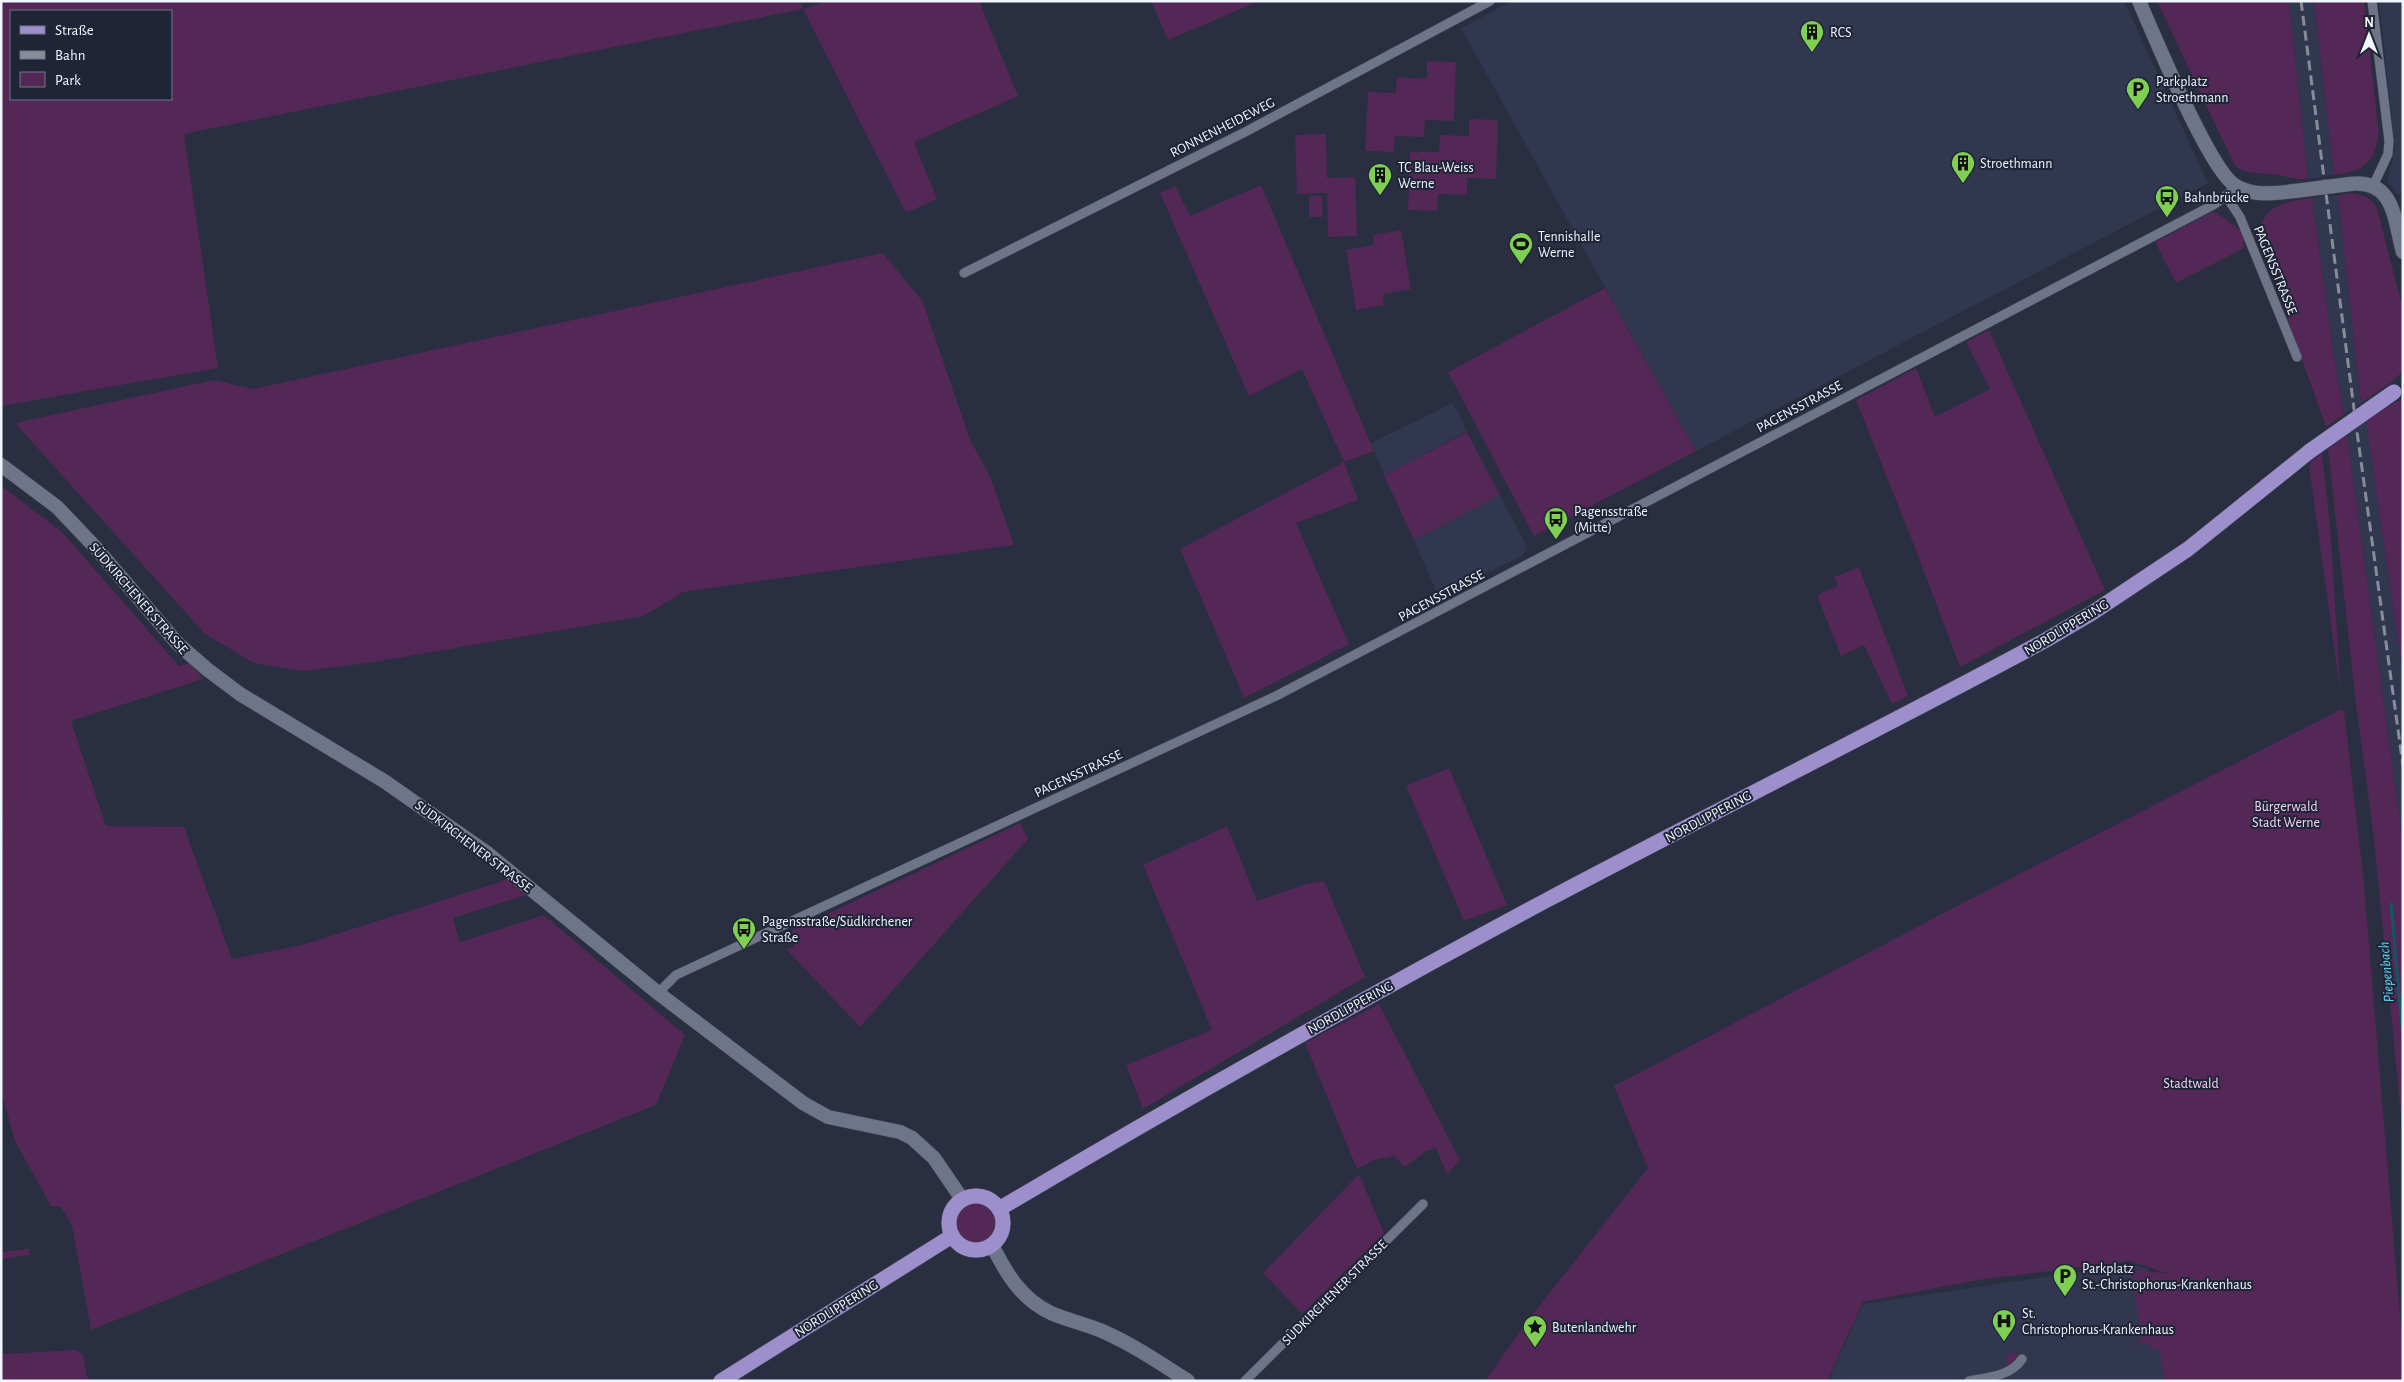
<svg xmlns="http://www.w3.org/2000/svg" width="2404" height="1382" viewBox="0 0 2404 1382" font-family="'Alegreya Sans',sans-serif">
<rect width="100%" height="100%" fill="#292e40"/>
<g fill="#30374f">
<polygon points="1512,1 2124,1 2208,183 1696,451 1461,28"/>
<polygon points="2289,1 2314,1 2334,175 2308,179"/>
<polygon points="2379,1 2403,1 2403,192 2399,195 2387,181 2395,150"/>
<polygon points="2338,195 2361,403 2344,414 2333,350 2312,198"/>
<polygon points="1453,403 1467,431 1384,475 1371,443"/>
<polygon points="2366,421 2403,675 2403,844 2347,435"/>
<polygon points="1500,495 1527,547 1522,556 1438,596 1414,540"/>
<polygon points="2130,1264 2147,1268 2170,1381 1828,1381 1863,1304"/>
</g>
<g fill="#532756" fill-rule="evenodd">
<path d="M1 1H801L803 9 827 1H979L1018 96 914 142 937 199 906 213 803 9 184 134 218 368 1 406ZM11 11H171V99H11Z"/>
<polygon points="1151,1 1259,1 1168,40"/>
<path d="M2157 1H2289L2308 179C2296 180 2289 177 2277 175 2260 172 2249 176 2235 166Z"/>
<path d="M2314 1H2364L2379 134C2374 164 2363 171 2334 175Z"/>
<polygon points="1427,61 1456,62 1454,121 1425,120 1424,137 1395,136 1394,152 1365,151 1368,92 1396,93 1397,77 1427,79"/>
<polygon points="1469,119 1498,120 1496,179 1467,178 1467,195 1438,194 1437,211 1408,210 1410,152 1439,152 1440,135 1469,136"/>
<polygon points="1326,134 1327,178 1355,177 1357,236 1328,237 1327,193 1297,194 1295,135"/>
<polygon points="1261,185 1374,451 1344,462 1358,500 1296,523 1349,644 1244,698 1180,549 1344,462 1302,369 1249,396 1160,193 1175,186 1190,216"/>
<path d="M2351 193C2364 195 2371 197 2377 209L2403 309V371L2393 381 2361 403 2338 195Z"/>
<polygon points="1309,196 1322,196 1323,217 1309,217"/>
<path d="M2312 198 2333 350 2344 414 2326 427 2260 241C2259 205 2283 202 2312 198Z"/>
<polygon points="2214,211 2243,232 2244,248 2176,283 2155,242"/>
<polygon points="1401,230 1411,289 1383,294 1384,305 1356,310 1346,250 1374,245 1373,235"/>
<polygon points="883,253 923,302 970,440 990,476 1014,545 683,592 644,616 368,663 304,671 254,663 205,634 15,423 214,380 253,389"/>
<polygon points="1605,288 1696,451 1534,536 1448,372"/>
<polygon points="1989,330 2105,590 1960,667 1912,540 1856,400 1916,368 1935,417 1990,389 1966,342"/>
<polygon points="2403,400 2403,675 2366,421 2395,402"/>
<polygon points="1467,432 1500,495 1414,540 1384,475"/>
<polygon points="2347,435 2403,844 2403,1136 2374,839 2355,696 2328,449"/>
<polygon points="2322,453 2330,525 2341,696 2309,466 2311,461"/>
<polygon points="1,486 62,532 179,666 190,663 203,679 71,721 106,826 184,827 232,959 302,945 509,879 526,895 453,918 460,942 544,915 685,1035 656,1105 91,1330 72,1226 61,1207 51,1206 15,1141 3,1098"/>
<polygon points="1859,567 1908,696 1892,704 1864,645 1841,656 1817,595 1838,586 1834,577"/>
<polygon points="2340,710 2344,711 2363,874 2403,1352 2403,1381 2165,1381 2159,1349 2151,1350 2149,1343 2138,1345 2138,1341 2142,1338 2131,1269 2169,1274 2130,1261 1978,1280 1863,1302 1827,1381 1485,1381 1529,1319 1648,1168 1614,1086 1978,895"/>
<polygon points="1449,768 1507,905 1464,921 1406,786"/>
<polygon points="1020,823 1028,839 860,1027 786,949 795,946 789,932"/>
<polygon points="1227,826 1257,901 1302,885 1324,881 1365,977 1143,1109 1126,1065 1212,1030 1143,865"/>
<polygon points="1379,1004 1460,1160 1447,1174 1436,1148 1426,1151 1405,1167 1394,1156 1374,1160 1357,1169 1305,1043"/>
<polygon points="1359,1174 1384,1233 1302,1314 1263,1273"/>
<circle cx="976" cy="1223" r="21"/>
<polygon points="29,1249 29,1255 1,1259 1,1252"/>
<polygon points="76,1350 83,1355 88,1381 1,1381 1,1354"/>
<polygon points="2016,1352 2017,1359 2011,1366 2001,1369 2000,1367 2008,1366 2006,1354"/>
</g>
<g fill="none" stroke-linecap="round" stroke-linejoin="round">
<polyline stroke="#135766" stroke-width="3" points="2391,904 2403,1039"/>
<g stroke="#484c5a" stroke-width="10">
<g id="street">
<polyline points="2372,1 2389,141 2388,154 2373,186"/>
<polyline points="2226,196 2240,217 2297,357"/>
<polyline points="964,273 1247,131 1490,1"/>
<polyline points="658,993 676,975 1276,696 2215,204 2237,187"/>
<polyline points="1245,1381 1423,1204"/>
<path d="M1969 1381C1989 1377 2011 1376 2022 1359"/>
</g>
</g>
<g stroke="#484c5a" stroke-width="15">
<g id="secondary">
<path d="M2139 1C2154 35 2210 172 2236 186 2255 197 2274 193 2295 191"/>
<path d="M2350 184C2395 179 2394 220 2403 252"/>
<polyline points="1,465 57,507 95,547 178,644 208,670 240,694 384,781 487,853 658,993 803,1103 828,1117 900,1132 912,1138 934,1158 962,1199"/>
<path d="M992 1245C1006 1273 1021 1299 1051 1313 1067 1320 1085 1324 1102 1331 1132 1344 1160 1363 1188 1381"/>
</g>
</g>
<g stroke="#484c5a" stroke-width="16">
<g id="primary">
<circle cx="976" cy="1223" r="27"/>
<path d="M999 1209C1180 1102 1362 999 1547 900 1713 812 1881 729 2046 640L2092 613 2188 549 2310 451"/>
<polyline points="721,1381 952,1236"/>
</g>
</g>
<use href="#street" stroke="#6e7589" stroke-width="9"/>
<use href="#secondary" stroke="#6e7589" stroke-width="14"/>
<use href="#primary" stroke="#9d8fcc" stroke-width="15"/>
<polyline stroke="#878c99" stroke-width="3" stroke-dasharray="10 5" stroke-linecap="butt" points="2301,1 2357,432 2403,766"/>
<g stroke="#484c5a" stroke-width="15" stroke-linecap="butt">
<polyline id="secondary-bridge" points="2295,191 2350,184"/>
</g>
<g stroke="#484c5a" stroke-width="16" stroke-linecap="butt">
<polyline id="primary-bridge" points="2310,451 2394,392"/>
</g>
<use href="#secondary-bridge" stroke="#6e7589" stroke-width="14"/>
<use href="#primary-bridge" stroke="#9d8fcc" stroke-width="15"/>
</g>
<defs>
<g id="building-pin" transform="scale(1.25)"><path d="M0 17L-7.5 6A9.5 9.5 0 1 1 7.5 6Z" fill="#7fd052" stroke="#1f2436"/><path d="M-4-6H4V6H1V3H-1V6H-4ZM-2.5-4.3h1.7v1.8h-1.7ZM.8-4.3h1.7v1.8H.8ZM-2.5-1h1.7V.8h-1.7ZM.8-1h1.7V.8H.8Z" fill="#111"/></g>
<g id="parking-pin" transform="scale(1.25)"><path d="M0 17L-7.5 6A9.5 9.5 0 1 1 7.5 6Z" fill="#7fd052" stroke="#1f2436"/><path d="M-3.5-5.5H1a3.5 3.5 0 0 1 0 7H-1V5.5H-3.5ZM-1-3.4V-.6H.8a1.4 1.4 0 0 0 0-2.8Z" fill="#111"/></g>
<g id="bus-pin" transform="scale(1.25)"><path d="M0 17L-7.5 6A9.5 9.5 0 1 1 7.5 6Z" fill="#7fd052" stroke="#1f2436"/><path d="M-5-6H5V4H4V6H2V4H-2V6H-4V4H-5ZM-3.5-4V0h7V-4ZM-3.5 1.2v1.5H-2V1.2ZM2 1.2v1.5H3.5V1.2Z" fill="#111"/></g>
<g id="stadium-pin" transform="scale(1.25)"><path d="M0 17L-7.5 6A9.5 9.5 0 1 1 7.5 6Z" fill="#7fd052" stroke="#1f2436"/><path d="M0-5a6.5 5 0 1 0 0 10a6.5 5 0 1 0 0-10ZM-3.5-1.8h7v3.6h-7Z" fill="#111"/></g>
<g id="hospital-pin" transform="scale(1.25)"><path d="M0 17L-7.5 6A9.5 9.5 0 1 1 7.5 6Z" fill="#7fd052" stroke="#1f2436"/><path d="M-5-5h3v3.5h4V-5h3V5h-3V1.5h-4V5h-3Z" fill="#111"/></g>
<g id="sight-pin" transform="scale(1.25)"><path d="M0 17L-7.5 6A9.5 9.5 0 1 1 7.5 6Z" fill="#7fd052" stroke="#1f2436"/><path d="M0-6L1.8-2.2L6-1.7L2.9 1.2L3.7 5.4L0 3.3L-3.7 5.4L-2.9 1.2L-6-1.7L-1.8-2.2Z" fill="#111"/></g>
</defs>
<g fill-rule="evenodd">
<use href="#building-pin" x="1812" y="32"/>
<use href="#parking-pin" x="2138" y="89"/>
<use href="#building-pin" x="1963" y="163"/>
<use href="#building-pin" x="1380" y="175"/>
<use href="#bus-pin" x="2167" y="197"/>
<use href="#stadium-pin" x="1521" y="244"/>
<use href="#bus-pin" x="1556" y="519"/>
<use href="#bus-pin" x="744" y="929"/>
<use href="#parking-pin" x="2065" y="1276"/>
<use href="#hospital-pin" x="2004" y="1321"/>
<use href="#sight-pin" x="1535" y="1327"/>
</g>
<g text-anchor="middle" stroke-width="4" stroke-linejoin="round" paint-order="stroke">
<g font-size="14" fill="#f1f5fe" stroke="#1f2436" text-anchor="start">
<text x="1830" y="37">RCS</text>
<text x="2156" y="86">Parkplatz<tspan x="2156" dy="16">Stroethmann</tspan></text>
<text x="1980" y="168">Stroethmann</text>
<text x="1398" y="172">TC Blau-Weiss<tspan x="1398" dy="16">Werne</tspan></text>
<text x="2184" y="202">Bahnbrücke</text>
<text x="1538" y="241">Tennishalle<tspan x="1538" dy="16">Werne</tspan></text>
<text x="1574" y="516">Pagensstraße<tspan x="1574" dy="16">(Mitte)</tspan></text>
<text x="762" y="926">Pagensstraße/Südkirchener<tspan x="762" dy="16">Straße</tspan></text>
<text x="2082" y="1273">Parkplatz<tspan x="2082" dy="16">St.-Christophorus-Krankenhaus</tspan></text>
<text x="2022" y="1318">St.<tspan x="2022" dy="16">Christophorus-Krankenhaus</tspan></text>
<text x="1552" y="1332">Butenlandwehr</text>
</g>
<g font-size="14" fill="#f1f5fe" stroke="#1f2436">
<text transform="translate(1222 127) rotate(-27)" y="5">RONNENHEIDEWEG</text>
<text transform="translate(2276 270) rotate(68)" y="5">PAGENSSTRASSE</text>
<text transform="translate(1799 406) rotate(-28)" y="5">PAGENSSTRASSE</text>
<text transform="translate(1441 595) rotate(-28)" y="5">PAGENSSTRASSE</text>
<text transform="translate(139 598) rotate(49)" y="5">SÜDKIRCHENER STRASSE</text>
<text transform="translate(2066 627) rotate(-31)" y="5">NORDLIPPERING</text>
<text transform="translate(1078 773) rotate(-25)" y="5">PAGENSSTRASSE</text>
<text transform="translate(1708 816) rotate(-28)" y="5">NORDLIPPERING</text>
<text transform="translate(474 846) rotate(37)" y="5">SÜDKIRCHENER STRASSE</text>
<text transform="translate(1350 1007) rotate(-29)" y="5">NORDLIPPERING</text>
<text transform="translate(1334 1292) rotate(-45)" y="5">SÜDKIRCHENER STRASSE</text>
<text transform="translate(836 1308) rotate(-32)" y="5">NORDLIPPERING</text>
</g>
<g font-size="14" fill="#f4d3f5" stroke="#1f2436">
<text x="2286" y="811">Bürgerwald<tspan x="2286" dy="16">Stadt Werne</tspan></text>
<text x="2191" y="1088">Stadtwald</text>
</g>
<g font-size="15" font-style="italic" fill="#5ed7f5" stroke="#1f2436">
<text transform="translate(2386 972) rotate(-95)" y="5">Piepenbach</text>
</g>
</g>
<rect width="2404" height="1382" fill="none" stroke="#f1f5fe" stroke-width="5"/>
<rect x="10" y="10" width="162" height="90" fill="#1f2436" stroke="#737886"/>
<rect x="20" y="26" width="25" height="8" fill="#9d8fcc" stroke="#737886"/>
<text x="55" y="35" font-size="15" fill="#f1f5fe">Straße</text>
<rect x="20" y="51" width="25" height="8" fill="#878c99" stroke="#737886"/>
<text x="55" y="60" font-size="15" fill="#f1f5fe">Bahn</text>
<rect x="20" y="72" width="25" height="15" fill="#532756" stroke="#737886"/>
<text x="55" y="85" font-size="15" fill="#f1f5fe">Park</text>
<g transform="translate(2369 35)" stroke="#1f2436" stroke-width="4" paint-order="stroke">
<path d="M0-4L9 19L0 12L-9 19Z" fill="#f1f5fe"/>
<text y="-8" font-size="14" font-weight="bold" text-anchor="middle" fill="#f1f5fe">N</text>
</g>
</svg>
